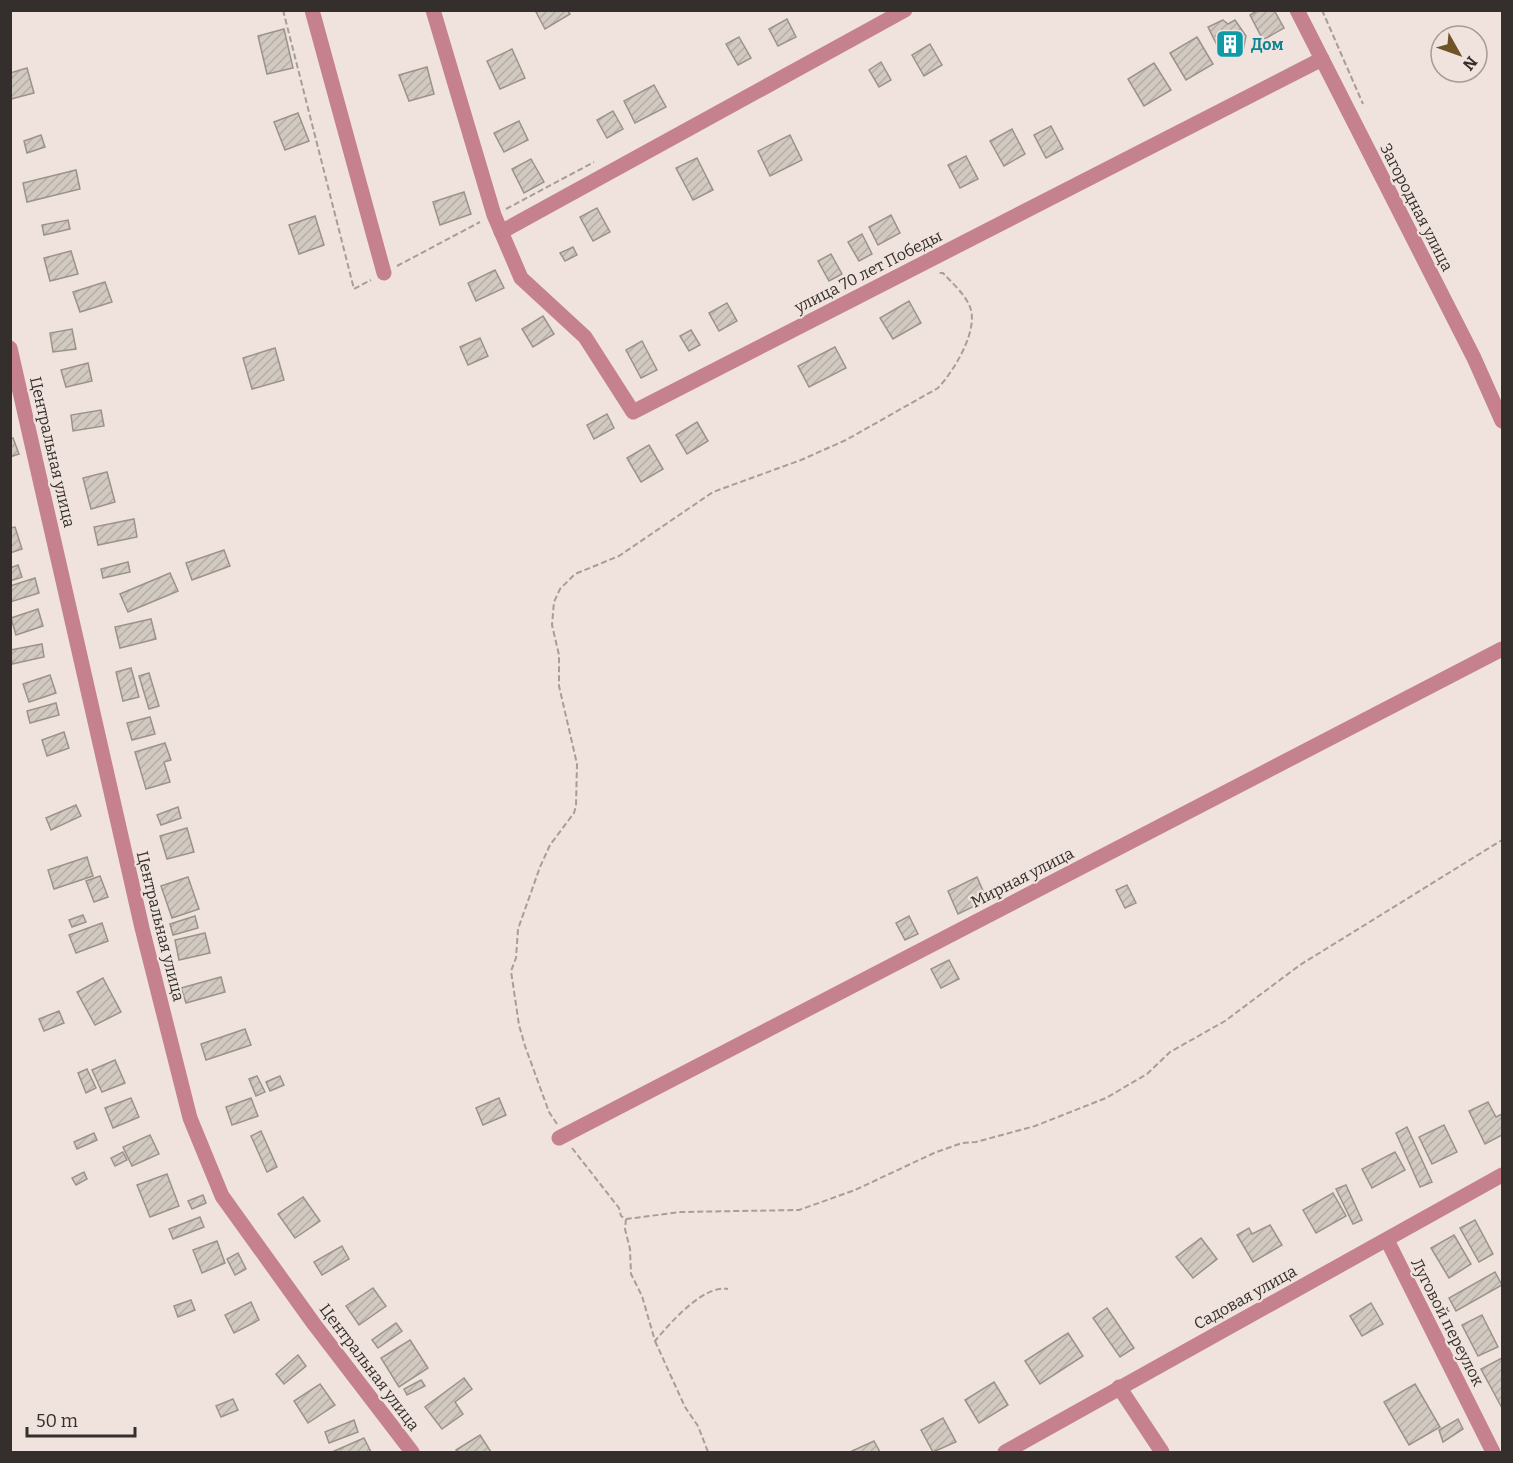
<svg xmlns="http://www.w3.org/2000/svg" width="1513" height="1463" viewBox="0 0 1513 1463" font-family="Bitter,serif">
<defs>
<pattern id="building-hatch" width="6" height="6" patternUnits="userSpaceOnUse" patternTransform="scale(1.5)"><rect width="6" height="6" fill="#d2cac1"/><path d="M-1 1l2-2M0 6l6-6M5 7l2-2" fill="none" stroke="#b5aea6"/></pattern>
</defs>
<rect width="100%" height="100%" fill="#f0e3de"/>
<g fill="url(#building-hatch)" stroke="#9b938a" stroke-width="1.5">
<polygon points="535,10 567,10 570,14 545,29"/>
<polygon points="1258,10 1274,10 1284,28 1263,40 1250,15"/>
<polygon points="787,19 796,37 778,46 769,29"/>
<polygon points="1223,20 1228,24 1235,20 1246,36 1243,51 1233,57 1229,52 1222,55 1208,27"/>
<polygon points="284,29 293,68 267,74 258,36"/>
<polygon points="739,37 751,58 738,65 726,44"/>
<polygon points="1197,37 1213,64 1186,80 1170,53"/>
<polygon points="930,44 942,65 924,76 912,55"/>
<polygon points="512,49 525,78 500,89 487,61"/>
<polygon points="881,62 891,80 879,87 869,70"/>
<polygon points="1154,63 1171,90 1144,106 1128,79"/>
<polygon points="427,67 434,94 409,101 399,75"/>
<polygon points="27,68 34,93 11,99 10,73"/>
<polygon points="654,85 666,107 635,123 624,101"/>
<polygon points="613,111 623,129 607,138 597,120"/>
<polygon points="298,113 309,141 285,150 274,122"/>
<polygon points="519,121 528,140 504,152 494,133"/>
<polygon points="1051,126 1063,149 1046,158 1034,135"/>
<polygon points="1012,129 1025,154 1004,166 990,141"/>
<polygon points="41,135 45,147 27,153 24,141"/>
<polygon points="790,135 802,160 770,176 758,151"/>
<polygon points="966,156 978,179 960,188 948,165"/>
<polygon points="697,158 713,190 693,200 676,168"/>
<polygon points="531,159 544,182 524,193 512,169"/>
<polygon points="76,170 80,189 27,202 23,183"/>
<polygon points="464,192 471,214 440,225 433,202"/>
<polygon points="597,208 610,232 593,241 580,217"/>
<polygon points="891,215 900,233 878,245 869,227"/>
<polygon points="315,216 324,245 299,254 289,225"/>
<polygon points="68,220 70,229 44,235 42,225"/>
<polygon points="862,234 872,254 859,261 848,242"/>
<polygon points="573,247 577,255 565,261 560,253"/>
<polygon points="71,251 78,274 50,281 44,258"/>
<polygon points="831,254 842,274 829,281 818,261"/>
<polygon points="495,270 504,288 476,301 468,283"/>
<polygon points="105,282 112,302 80,312 73,292"/>
<polygon points="909,301 921,323 893,339 880,318"/>
<polygon points="727,303 737,321 719,331 709,313"/>
<polygon points="543,316 554,334 533,347 522,329"/>
<polygon points="72,329 76,349 53,352 50,333"/>
<polygon points="691,330 700,345 689,351 680,336"/>
<polygon points="480,338 488,356 468,365 460,347"/>
<polygon points="642,341 657,370 641,378 626,350"/>
<polygon points="835,347 846,368 809,387 798,366"/>
<polygon points="275,348 284,380 252,389 243,358"/>
<polygon points="88,363 92,381 66,387 61,370"/>
<polygon points="101,410 104,426 73,431 71,415"/>
<polygon points="607,414 614,428 594,439 587,425"/>
<polygon points="697,422 708,441 687,454 676,435"/>
<polygon points="13,438 19,454 10,457 10,439"/>
<polygon points="649,445 663,469 641,482 627,458"/>
<polygon points="107,472 115,502 91,509 83,478"/>
<polygon points="134,519 137,537 98,545 94,527"/>
<polygon points="15,527 22,549 10,553 10,528"/>
<polygon points="224,550 230,566 192,580 186,563"/>
<polygon points="128,562 130,572 103,578 101,569"/>
<polygon points="18,565 22,577 10,581 10,568"/>
<polygon points="170,573 178,591 128,612 120,594"/>
<polygon points="35,578 39,593 10,602 10,586"/>
<polygon points="38,609 43,626 16,635 11,618"/>
<polygon points="151,619 156,639 120,648 115,627"/>
<polygon points="42,644 44,657 12,664 10,650"/>
<polygon points="131,668 139,697 123,701 116,672"/>
<polygon points="149,673 159,706 149,709 139,676"/>
<polygon points="50,675 56,693 29,702 23,684"/>
<polygon points="56,703 59,715 30,723 27,711"/>
<polygon points="150,717 155,734 132,740 127,723"/>
<polygon points="64,732 69,748 47,756 42,740"/>
<polygon points="165,743 171,760 164,762 170,782 146,789 135,752"/>
<polygon points="76,805 81,816 51,830 46,818"/>
<polygon points="178,807 181,818 161,825 157,815"/>
<polygon points="187,828 194,852 167,859 160,836"/>
<polygon points="87,857 93,876 54,889 48,870"/>
<polygon points="100,876 108,897 94,902 86,881"/>
<polygon points="188,877 199,909 172,918 161,886"/>
<polygon points="977,877 987,900 958,914 948,891"/>
<polygon points="1127,885 1136,903 1125,908 1116,890"/>
<polygon points="83,915 86,922 72,927 69,920"/>
<polygon points="195,916 198,928 173,935 170,924"/>
<polygon points="909,916 918,934 905,940 896,923"/>
<polygon points="102,923 108,941 76,953 69,935"/>
<polygon points="205,933 210,953 179,960 175,940"/>
<polygon points="949,960 959,979 941,988 931,969"/>
<polygon points="221,977 225,992 186,1003 181,988"/>
<polygon points="103,978 121,1012 95,1025 77,992"/>
<polygon points="59,1011 64,1023 44,1031 39,1019"/>
<polygon points="245,1029 251,1045 206,1060 201,1044"/>
<polygon points="115,1060 125,1083 102,1092 92,1070"/>
<polygon points="87,1069 96,1088 86,1093 78,1073"/>
<polygon points="257,1076 265,1092 256,1096 249,1079"/>
<polygon points="280,1076 284,1085 270,1091 266,1082"/>
<polygon points="131,1098 139,1117 113,1128 105,1108"/>
<polygon points="251,1098 258,1116 232,1125 226,1107"/>
<polygon points="499,1098 506,1115 483,1125 476,1108"/>
<polygon points="1488,1102 1496,1117 1502,1114 1502,1135 1485,1144 1469,1111"/>
<polygon points="1444,1125 1457,1152 1432,1164 1419,1137"/>
<polygon points="1407,1127 1432,1182 1420,1187 1396,1133"/>
<polygon points="261,1131 277,1167 267,1172 251,1136"/>
<polygon points="94,1133 97,1140 77,1149 74,1142"/>
<polygon points="150,1135 159,1154 132,1166 123,1147"/>
<polygon points="123,1152 127,1160 115,1166 111,1158"/>
<polygon points="1395,1152 1405,1170 1372,1188 1362,1169"/>
<polygon points="84,1172 87,1179 76,1185 72,1178"/>
<polygon points="167,1174 179,1206 150,1217 137,1185"/>
<polygon points="1346,1185 1362,1220 1353,1224 1336,1189"/>
<polygon points="1333,1193 1346,1216 1316,1233 1303,1210"/>
<polygon points="203,1195 206,1203 192,1209 188,1201"/>
<polygon points="303,1197 320,1221 295,1238 278,1214"/>
<polygon points="200,1217 204,1227 173,1239 169,1229"/>
<polygon points="1475,1220 1493,1254 1479,1262 1460,1228"/>
<polygon points="1270,1225 1282,1245 1253,1262 1237,1235 1249,1228 1252,1234"/>
<polygon points="1454,1235 1471,1264 1449,1278 1431,1248"/>
<polygon points="1201,1238 1217,1259 1193,1278 1176,1257"/>
<polygon points="217,1241 225,1263 202,1273 193,1250"/>
<polygon points="342,1246 349,1259 322,1275 314,1262"/>
<polygon points="238,1253 246,1269 235,1275 227,1259"/>
<polygon points="1495,1272 1502,1285 1456,1311 1449,1298"/>
<polygon points="373,1288 386,1306 359,1325 346,1306"/>
<polygon points="191,1300 195,1310 178,1317 174,1306"/>
<polygon points="251,1302 259,1320 234,1333 225,1315"/>
<polygon points="1371,1303 1383,1324 1362,1336 1350,1316"/>
<polygon points="1107,1308 1134,1348 1120,1357 1093,1318"/>
<polygon points="1482,1315 1498,1347 1478,1356 1462,1325"/>
<polygon points="396,1323 402,1331 378,1348 372,1340"/>
<polygon points="1068,1333 1083,1356 1040,1384 1025,1361"/>
<polygon points="410,1340 428,1368 399,1387 381,1358"/>
<polygon points="298,1355 306,1366 284,1384 276,1374"/>
<polygon points="1502,1358 1502,1408 1481,1369"/>
<polygon points="464,1378 472,1389 455,1402 463,1414 442,1429 425,1407"/>
<polygon points="421,1380 425,1386 407,1395 404,1389"/>
<polygon points="994,1382 1008,1405 979,1423 965,1400"/>
<polygon points="320,1384 335,1405 308,1423 294,1401"/>
<polygon points="1415,1384 1440,1427 1409,1445 1384,1402"/>
<polygon points="233,1399 238,1410 221,1417 216,1406"/>
<polygon points="943,1418 956,1442 933,1452 921,1430"/>
<polygon points="1458,1419 1463,1429 1443,1442 1439,1430"/>
<polygon points="354,1420 358,1432 329,1443 325,1432"/>
<polygon points="480,1435 491,1452 458,1452 456,1450"/>
<polygon points="364,1438 371,1452 332,1452"/>
<polygon points="874,1441 880,1452 850,1452"/>
</g>
<g fill="none" stroke-linecap="round" stroke-linejoin="round">
<g stroke="#a79d99" stroke-width="2" stroke-dasharray="6 3" stroke-linecap="butt">
<polyline points="283,10 354,289 371,280"/>
<polyline points="1322,10 1363,104"/>
<polyline points="506,209 594,162"/>
<polyline points="397,266 480,222"/>
<path d="M557 1124 549 1112 525 1046 519 1025 511 971 516 958 518 929 540 867 550 845 574 813 576 806 577 764 559 686V655L552 625 554 602 560 589 575 574 619 556 713 492 801 460 846 440 938 388C954 371 979 330 970 307 965 294 952 283 943 273H939"/>
<polyline points="572,1148 619,1208 621,1216 626,1219 681,1212 799,1210 855,1190 934,1153 962,1143 976,1142 1035,1126 1106,1098 1147,1074 1170,1052 1225,1021 1300,965 1502,840"/>
<path d="M626 1219 625 1229 630 1249 631 1274 642 1296 655 1341C670 1323 704 1284 728 1289"/>
<polyline points="655,1341 685,1407 698,1426 708,1452"/>
</g>
<g stroke="#c5828e" stroke-width="15">
<polyline points="312,10 384,273"/>
<polyline points="433,10 494,215 521,278 585,337 633,412 1322,59"/>
<polyline points="1297,10 1474,358 1502,421"/>
<polyline points="501,232 905,10"/>
<polyline points="10,348 142,928 190,1118 222,1196 314,1324 412,1452"/>
<polyline points="559,1138 1502,649"/>
<polyline points="1387,1240 1493,1452"/>
<polyline points="1119,1387 1162,1452"/>
<polyline points="1005,1452 1502,1175"/>
</g>
</g>
<defs>
<g id="building-square" transform="scale(1.5)"><rect x="-9" y="-9" width="18" height="18" rx="4" fill="#0f9aa8" stroke="#f0e3de"/><path d="M-4-6H4V6H1V3H-1V6H-4ZM-2.5-4.3h1.7v1.8h-1.7ZM.8-4.3h1.7v1.8H.8ZM-2.5-1h1.7V.8h-1.7ZM.8-1h1.7V.8H.8Z" fill="#fff"/></g>
</defs>
<g fill-rule="evenodd">
<use href="#building-square" x="1230" y="44"/>
</g>
<g text-anchor="middle" stroke-width="4.5" stroke-linejoin="round" paint-order="stroke">
<g font-size="16" font-weight="bold" fill="#0d838f" stroke="#f0e3de" text-anchor="start">
<text x="1251" y="50">Дом</text>
</g>
<g font-size="16" fill="#342f2d" stroke="#f0e3de">
<text transform="translate(1417 207) rotate(63)" y="6">Загородная улица</text>
<text transform="translate(868 271) rotate(-27)" y="6">улица 70 лет Победы</text>
<text transform="translate(53 452) rotate(77)" y="6">Центральная улица</text>
<text transform="translate(1022 877) rotate(-27)" y="6">Мирная улица</text>
<text transform="translate(161 926) rotate(76)" y="6">Центральная улица</text>
<text transform="translate(1245 1297) rotate(-29)" y="6">Садовая улица</text>
<text transform="translate(1448 1322) rotate(63)" y="6">Луговой переулок</text>
<text transform="translate(370 1367) rotate(53)" y="6">Центральная улица</text>
</g>
</g>
<rect width="1513" height="1463" fill="none" stroke="#342f2d" stroke-width="24"/>
<g transform="translate(1459 54) rotate(130)"><circle r="28" fill="#f0e3de" stroke="#a59b97" stroke-width="1.5"/>
<path d="M0-4.5L10 22L0 15L-10 22Z" fill="#6d5325"/>
<text y="-9" font-size="16" font-weight="bold" text-anchor="middle" fill="#342f2d">N</text>
</g>
<path d="M27 1427v9h108v-9" fill="none" stroke="#342f2d" stroke-width="3"/>
<text x="36" y="1427" font-size="18" fill="#342f2d" stroke="#f0e3de" stroke-width="4.5" paint-order="stroke">50 m</text>
</svg>
